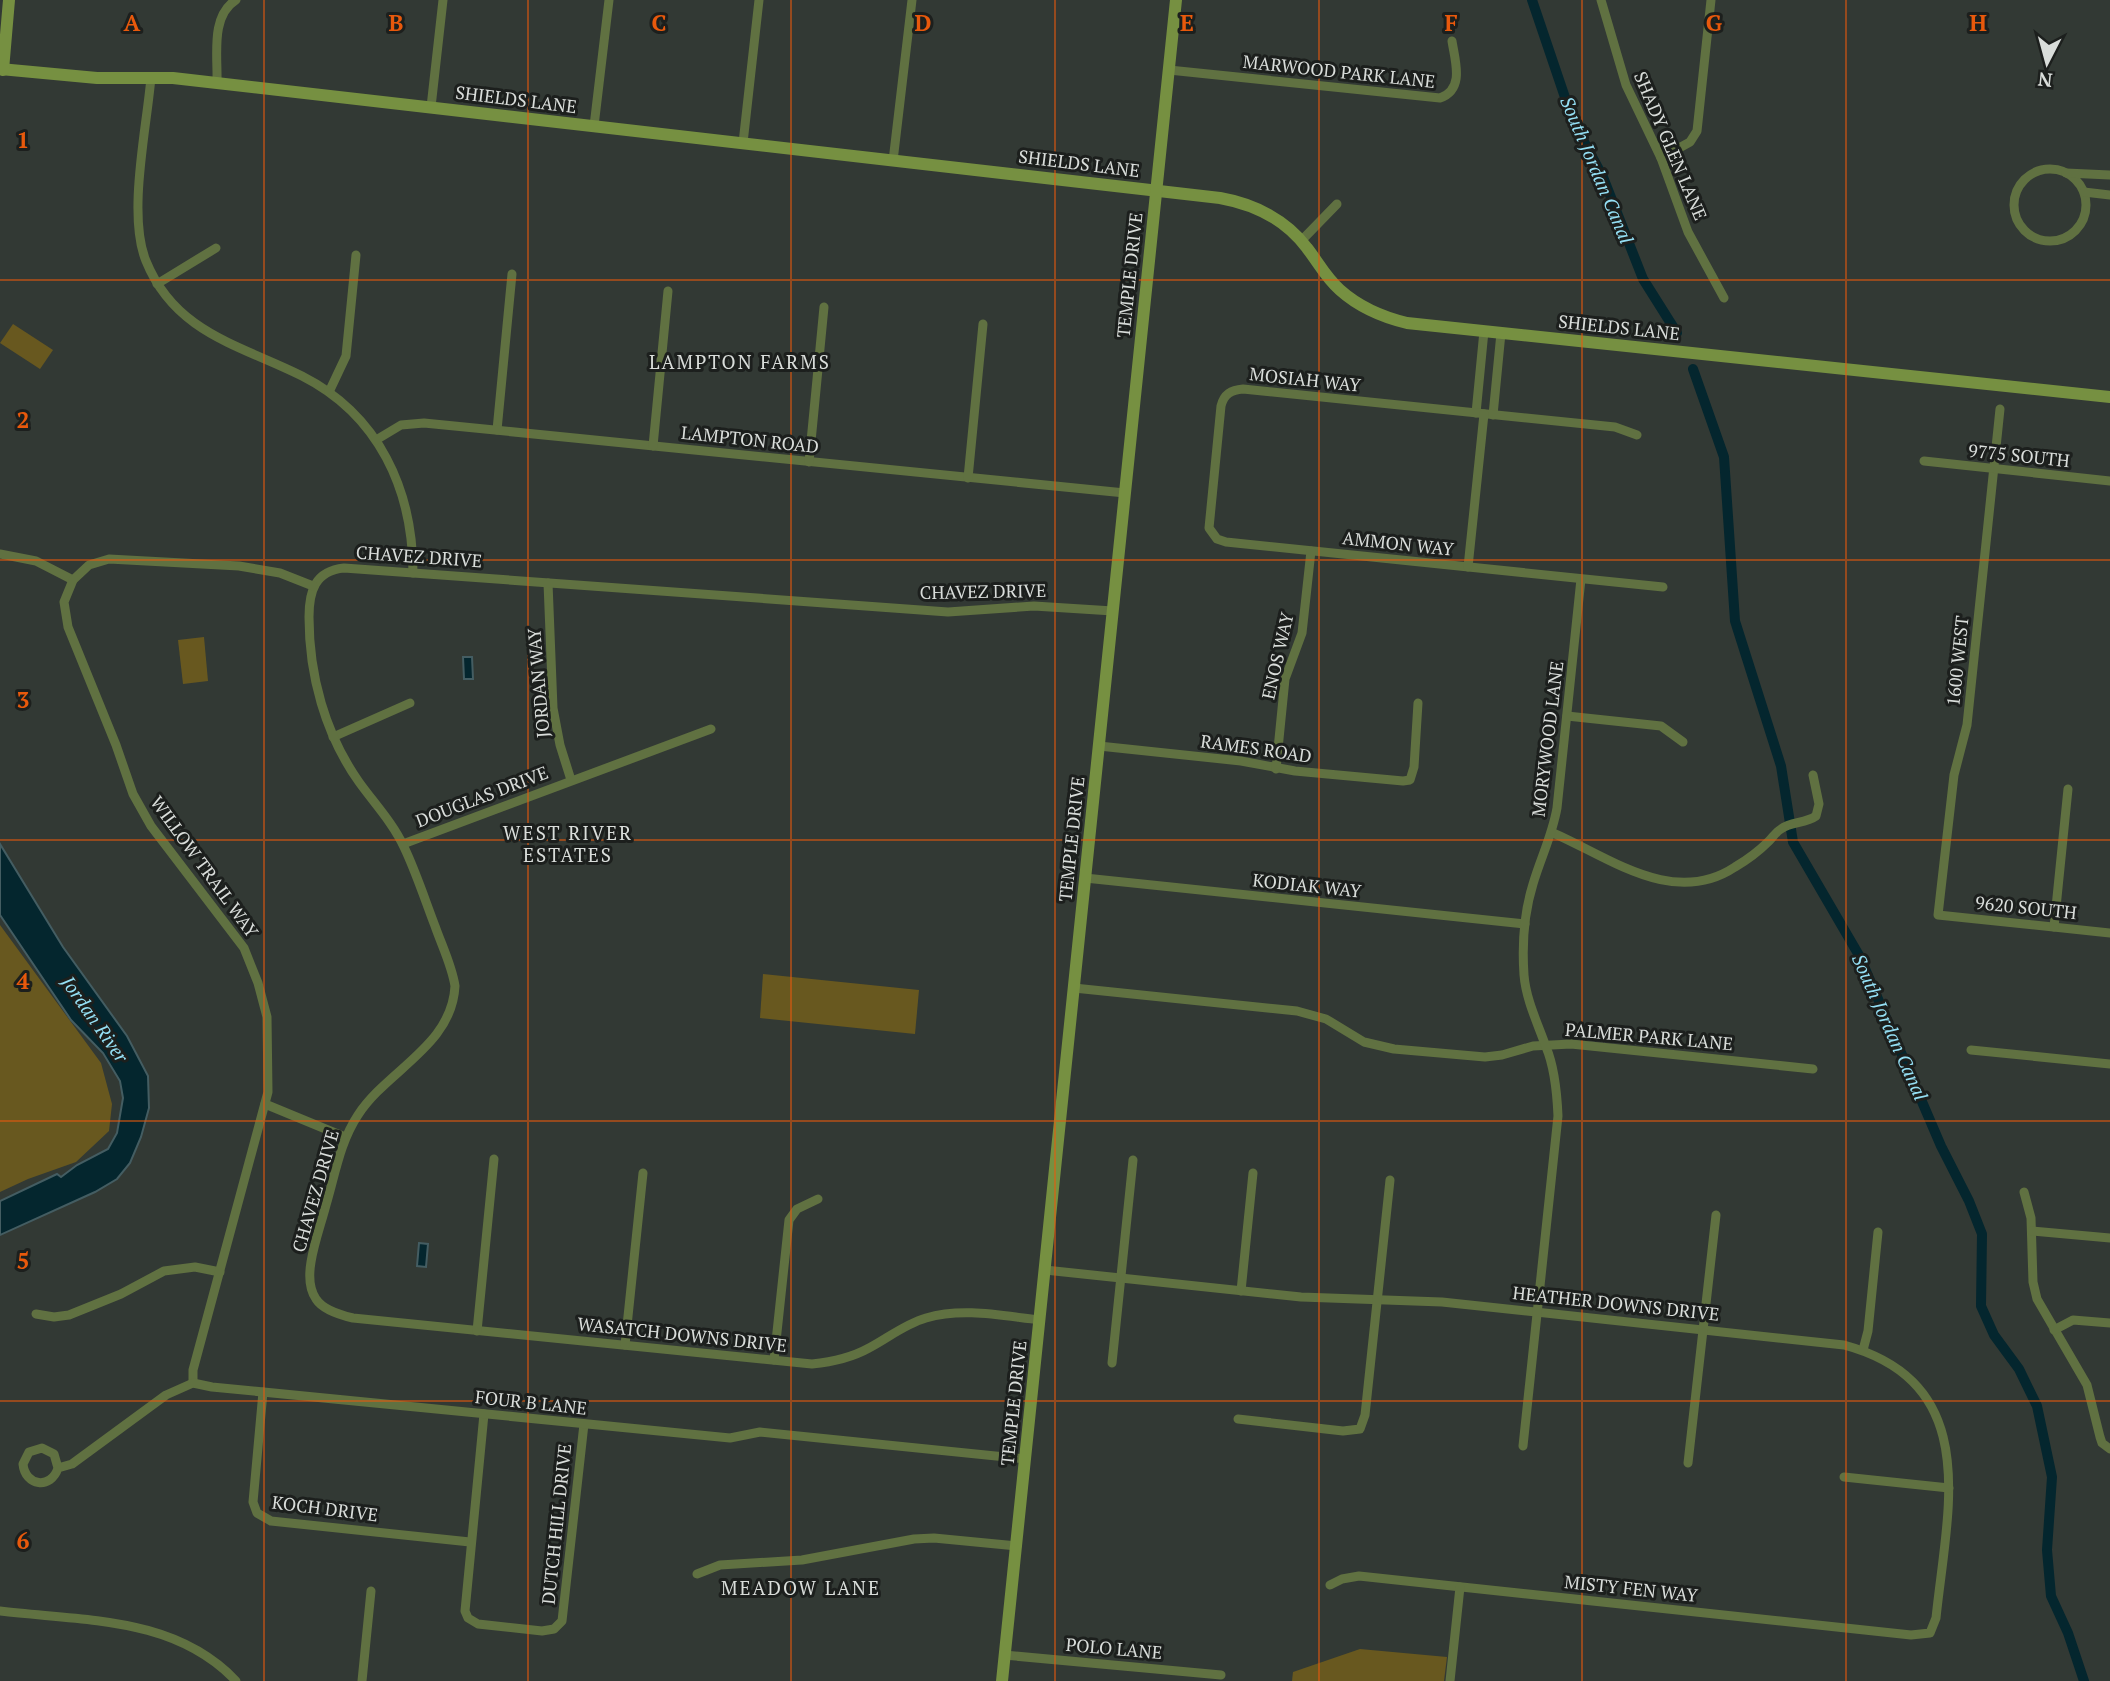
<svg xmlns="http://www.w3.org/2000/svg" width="2110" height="1681" viewBox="0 0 2110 1681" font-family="'PT Serif',serif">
<rect width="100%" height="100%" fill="#323934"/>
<g fill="#68581f">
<polygon points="13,324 53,350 40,369 0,343"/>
<polygon points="204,637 208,681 183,684 178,640"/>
<polygon points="0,925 101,1063 112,1104 109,1131 76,1162 28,1179 0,1192"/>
<polygon points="763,974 919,990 915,1034 760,1018"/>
<polygon points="1360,1649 1447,1657 1444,1681 1292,1681 1293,1672"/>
</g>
<g fill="#04262e" stroke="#445d62" stroke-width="2">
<polygon points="463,657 472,657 473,679 464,679"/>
<polygon points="0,844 63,947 127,1036 148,1076 149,1108 141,1137 130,1163 117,1179 95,1192 0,1235 0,1201 57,1174 61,1177 77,1165 108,1149 117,1133 123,1098 120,1081 103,1053 71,1020 0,915"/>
<polygon points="419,1243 428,1244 426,1267 417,1266"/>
</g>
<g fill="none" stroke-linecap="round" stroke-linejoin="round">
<g stroke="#04262e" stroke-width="10">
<polyline points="1532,0 1573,121 1603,177 1643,279 1677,333"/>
<polyline points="1693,369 1724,457 1735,621 1781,766 1793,842 1860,957 1941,1146 1969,1201 1982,1234 1981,1306 1994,1335 2019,1369 2037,1406 2052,1477 2047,1550 2051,1596 2068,1633 2084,1681"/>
</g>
<g stroke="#607141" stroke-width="9">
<polyline points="1601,0 1626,85 1661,158 1688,232 1724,298"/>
<path d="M1169 70 1440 98C1465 89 1455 61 1452 41"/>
<path d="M151 77C147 127 127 215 146 261 175 333 240 345 302 376 379 415 413 490 413 573"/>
<path d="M217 83C218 57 210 16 236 0"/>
<polyline points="431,107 443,0"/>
<polyline points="594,126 609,0"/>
<polyline points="743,143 759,0"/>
<polyline points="1661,158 1690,142 1697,131 1711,0"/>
<polyline points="893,161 912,0"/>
<circle cx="2050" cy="205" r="36"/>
<polyline points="2066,173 2110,175"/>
<polyline points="2084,192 2110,195"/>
<polyline points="1301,241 1337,204"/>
<polyline points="157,284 216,248"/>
<polyline points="329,392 346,356 356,255"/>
<polyline points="2000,409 1967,725 1954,775 1938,915 2110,933"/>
<polyline points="1476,413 1484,331"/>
<polyline points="1493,415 1501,333"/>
<polyline points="497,430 512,274"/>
<path d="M1637 435 1615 427 1243 389C1231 390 1224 394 1221 406L1209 528 1217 539 1226 542 1663 587"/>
<polyline points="376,440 401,425 424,423 1125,493"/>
<polyline points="653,446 668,291"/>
<polyline points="1924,461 2110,481"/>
<polyline points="809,462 824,307"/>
<polyline points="968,478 983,324"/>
<polyline points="0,554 36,561 73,580"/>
<polyline points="1468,567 1484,414"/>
<polyline points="548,583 553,708 560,745 571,780"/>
<polyline points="1567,716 1661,726 1683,742"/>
<polyline points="333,737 410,703"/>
<polyline points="1099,746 1241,761 1295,771 1403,781 1410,780 1414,767 1418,703"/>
<polyline points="1276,769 1285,679 1302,633 1311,551"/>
<path d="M1553 833C1609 857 1673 908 1735 867 1747 860 1759 851 1769 841 1773 837 1776 832 1781 829 1791 821 1805 824 1816 816L1819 804 1813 775"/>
<polyline points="403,844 711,729"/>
<polyline points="1085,878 1525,924"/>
<polyline points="2054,927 2068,789"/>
<polyline points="1074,988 1297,1011 1326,1019 1364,1042 1394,1049 1485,1057 1502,1055 1533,1046 1571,1044 1813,1069"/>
<polyline points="1971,1050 2110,1064"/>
<polyline points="265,1104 345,1137"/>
<polyline points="2024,1192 2031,1218 2033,1282 2037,1299 2087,1385 2100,1437 2102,1443 2110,1449"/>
<polyline points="2032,1231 2110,1238"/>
<path d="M1045 1270 1301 1297 1442 1302 1844 1345C1984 1383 1947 1510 1936 1618L1930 1633 1911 1635 1359 1576 1342 1579 1330 1585"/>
<polyline points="1241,1291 1253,1173"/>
<polyline points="36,1314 54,1317 69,1315 121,1294 164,1271 195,1267 220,1272"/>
<path d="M1040 1320C1003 1316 963 1307 926 1318 905 1324 888 1338 869 1348 851 1358 832 1362 812 1364L353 1318C340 1315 323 1310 316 1299 309 1289 309 1274 311 1262 314 1243 321 1224 326 1205 335 1175 340 1142 358 1115 387 1070 452 1046 455 986 452 966 442 946 435 926 425 900 416 872 404 847 393 823 374 803 359 782 325 734 309 675 309 617 309 591 315 571 344 568L948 612 1034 606 1113 611"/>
<polyline points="2054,1330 2073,1320 2110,1323"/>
<polyline points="477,1331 494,1159"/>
<polyline points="625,1345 643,1173"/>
<polyline points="1863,1350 1868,1331 1878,1232"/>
<polyline points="774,1360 789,1220 797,1209 818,1199"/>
<polyline points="1112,1363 1133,1160"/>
<polyline points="193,1383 193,1370 268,1092 267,1017 258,983 244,948 151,826 133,794 116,745 68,627 64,602 73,580 89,565 109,559 239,566 280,573 313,586"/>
<polyline points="263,1392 253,1502 257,1513 271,1521 470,1542"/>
<polyline points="484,1414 465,1611 468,1618 478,1624 542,1631 554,1629 562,1621 584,1424"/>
<polyline points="1238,1419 1343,1431 1360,1429 1365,1415 1390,1180"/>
<path d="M1523 1446 1558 1116C1557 1093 1555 1068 1546 1047 1538 1024 1526 1000 1524 975 1522 946 1524 913 1533 884 1541 857 1552 836 1557 808L1581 579"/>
<polyline points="1688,1463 1716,1215"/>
<path d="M58 1468 54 1454 42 1448 29 1452 23 1464C25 1486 51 1490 58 1468L72 1464 166 1395 193 1383 212 1387 730 1438 760 1432 1026 1459"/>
<polyline points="1844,1477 1949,1488"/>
<polyline points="697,1574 720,1565 802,1560 914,1539 934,1538 1017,1546"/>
<path d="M0 1611C83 1621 175 1616 236 1681"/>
<polyline points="1004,1655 1221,1675"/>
<polyline points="362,1681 371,1591"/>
<polyline points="1450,1681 1460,1587"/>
</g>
<g stroke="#769041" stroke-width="12">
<path d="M0 69 97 78H173L1220 198C1254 204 1286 220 1307 248 1318 262 1326 278 1340 290 1359 307 1382 317 1407 323L2110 397"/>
<polyline points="3,70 9,0"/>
<polyline points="1002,1681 1176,0"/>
</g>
</g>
<path fill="none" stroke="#e8590c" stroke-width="2" stroke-opacity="0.55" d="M264 0V1681M528 0V1681M791 0V1681M1055 0V1681M1319 0V1681M1582 0V1681M1846 0V1681M0 280H2110M0 560H2110M0 840H2110M0 1121H2110M0 1401H2110"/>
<g text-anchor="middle" stroke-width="6" stroke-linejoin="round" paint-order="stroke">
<g font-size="18" fill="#d9ddda" stroke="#1c1f1d">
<text transform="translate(1339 72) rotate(6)" y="6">MARWOOD PARK LANE</text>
<text transform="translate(516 100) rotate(7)" y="6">SHIELDS LANE</text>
<text transform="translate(1670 146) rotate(67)" y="6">SHADY GLEN LANE</text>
<text transform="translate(1079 164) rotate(7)" y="6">SHIELDS LANE</text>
<text transform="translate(1130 275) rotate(-84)" y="6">TEMPLE DRIVE</text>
<text transform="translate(1619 328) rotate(6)" y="6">SHIELDS LANE</text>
<text transform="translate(1305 380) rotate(6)" y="6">MOSIAH WAY</text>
<text transform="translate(750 440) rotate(6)" y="6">LAMPTON ROAD</text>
<text transform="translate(2019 456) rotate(6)" y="6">9775 SOUTH</text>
<text transform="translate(1398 544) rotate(6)" y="6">AMMON WAY</text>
<text transform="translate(419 557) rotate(4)" y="6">CHAVEZ DRIVE</text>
<text transform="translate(983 592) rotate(-1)" y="6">CHAVEZ DRIVE</text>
<text transform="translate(1278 656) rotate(-77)" y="6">ENOS WAY</text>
<text transform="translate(1958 661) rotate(-84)" y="6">1600 WEST</text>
<text transform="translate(539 683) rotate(-95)" y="6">JORDAN WAY</text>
<text transform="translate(1548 739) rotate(-83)" y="6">MORYWOOD LANE</text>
<text transform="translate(1256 749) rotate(8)" y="6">RAMES ROAD</text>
<text transform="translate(482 797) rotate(-21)" y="6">DOUGLAS DRIVE</text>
<text transform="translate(1072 839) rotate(-84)" y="6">TEMPLE DRIVE</text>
<text transform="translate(204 867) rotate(54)" y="6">WILLOW TRAIL WAY</text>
<text transform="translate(1307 886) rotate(6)" y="6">KODIAK WAY</text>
<text transform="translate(2026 908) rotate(6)" y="6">9620 SOUTH</text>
<text transform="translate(1649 1037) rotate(5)" y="6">PALMER PARK LANE</text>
<text transform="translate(316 1191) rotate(-74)" y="6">CHAVEZ DRIVE</text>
<text transform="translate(1616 1304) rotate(6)" y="6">HEATHER DOWNS DRIVE</text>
<text transform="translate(682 1335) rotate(6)" y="6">WASATCH DOWNS DRIVE</text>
<text transform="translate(531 1403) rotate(6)" y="6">FOUR B LANE</text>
<text transform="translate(1014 1403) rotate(-84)" y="6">TEMPLE DRIVE</text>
<text transform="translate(325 1509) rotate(7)" y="6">KOCH DRIVE</text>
<text transform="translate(557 1524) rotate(-84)" y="6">DUTCH HILL DRIVE</text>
<text transform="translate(1631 1589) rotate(6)" y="6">MISTY FEN WAY</text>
<text transform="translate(1114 1649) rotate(5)" y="6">POLO LANE</text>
</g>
<g font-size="19" font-style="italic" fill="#94dff4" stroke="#1c1f1d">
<text transform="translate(1597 170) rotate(67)" y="7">South Jordan Canal</text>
<text transform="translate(95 1019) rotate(55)" y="7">Jordan River</text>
<text transform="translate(1890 1027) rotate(66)" y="7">South Jordan Canal</text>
</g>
<g font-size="19" letter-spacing="2" fill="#d9ddda" stroke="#1c1f1d">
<text x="740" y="369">LAMPTON FARMS</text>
<text x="568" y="840">WEST RIVER<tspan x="568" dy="22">ESTATES</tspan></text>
<text x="801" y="1595">MEADOW LANE</text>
</g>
</g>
<g font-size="23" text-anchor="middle" font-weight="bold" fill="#e8590c" stroke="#1c1f1d" stroke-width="6" stroke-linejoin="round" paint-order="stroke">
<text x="132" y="31">A</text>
<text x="396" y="31">B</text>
<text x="659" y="31">C</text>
<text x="923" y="31">D</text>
<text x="1187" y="31">E</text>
<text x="1451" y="31">F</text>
<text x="1714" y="31">G</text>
<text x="1978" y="31">H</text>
<text x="23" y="148">1</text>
<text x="23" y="428">2</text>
<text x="23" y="708">3</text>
<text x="23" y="989">4</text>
<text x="23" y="1269">5</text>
<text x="23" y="1549">6</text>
</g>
<g transform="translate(2047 63) rotate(186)" stroke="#1c1f1d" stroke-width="5" paint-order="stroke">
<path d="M0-5L12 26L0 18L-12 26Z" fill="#d9ddda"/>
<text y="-10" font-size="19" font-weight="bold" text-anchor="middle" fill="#d9ddda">N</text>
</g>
</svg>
